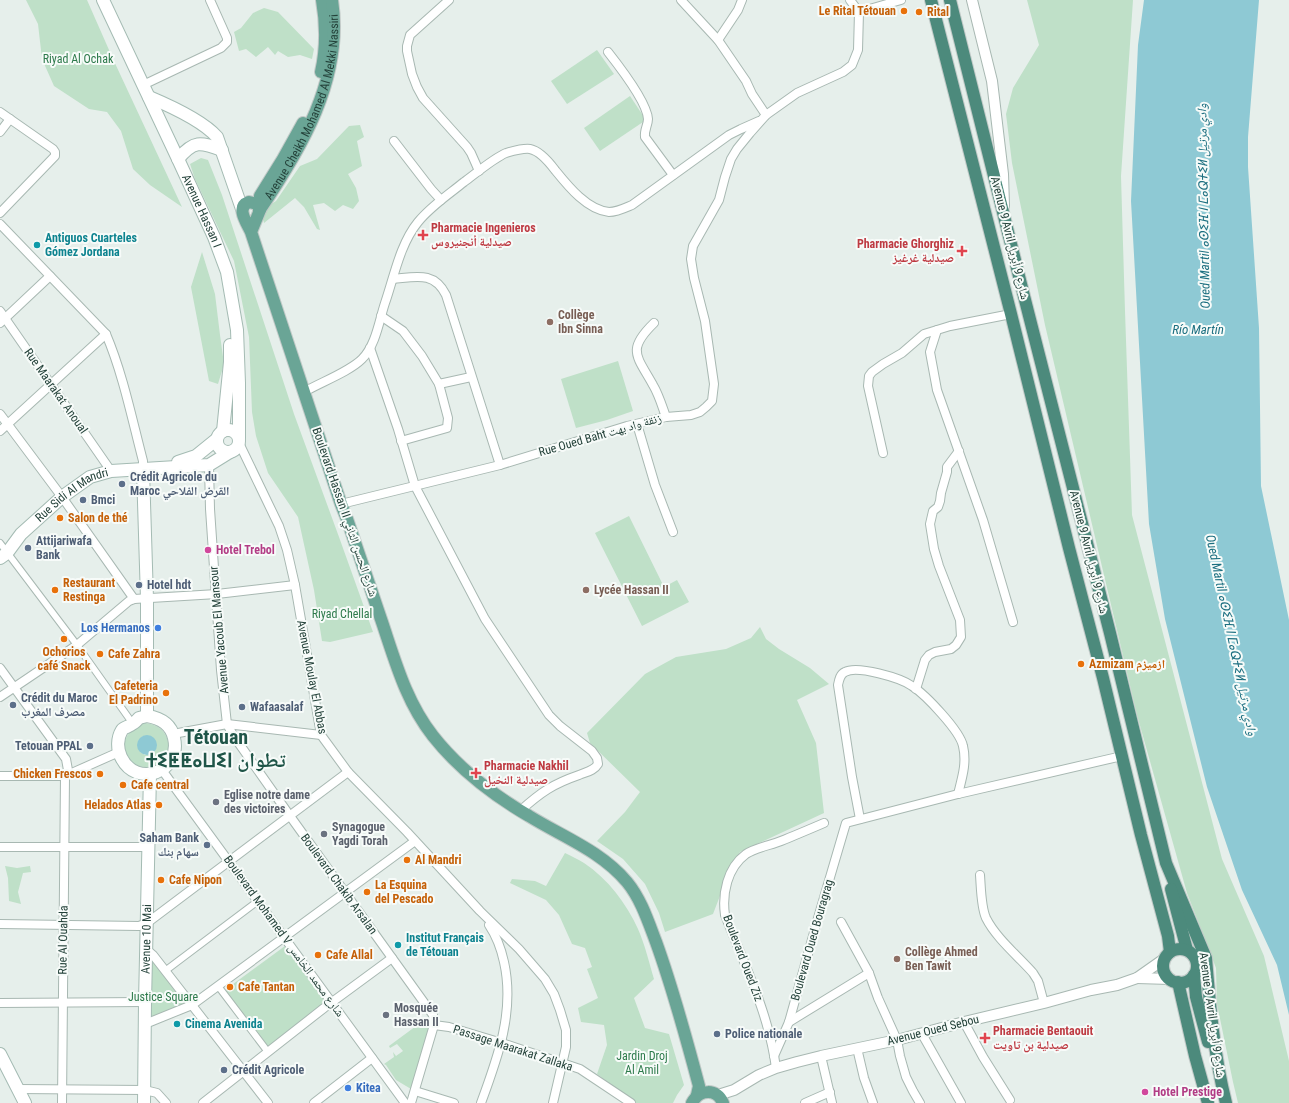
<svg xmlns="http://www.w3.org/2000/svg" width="1289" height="1103" viewBox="0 0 1289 1103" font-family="'Roboto Condensed','Noto Naskh Arabic','Noto Sans Tifinagh',sans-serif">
<rect width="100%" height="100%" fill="#e6efeb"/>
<g fill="#bfe0c8" fill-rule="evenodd">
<polygon points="26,0 87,0 113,59 182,207 150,185 133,169 121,131 107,112 89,109 54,86 42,59 38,24"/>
<polygon points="1027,0 1133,0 1121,176 1125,311 1132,515 1222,859 1264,956 1289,1061 1289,1103 1238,1103 1233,1082 1217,1004 1216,968 1187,893 1137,715 1045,325 1012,163 1006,114 1013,88 1039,45"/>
<polygon points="264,8 278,12 314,49 312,59 300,55 288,57 278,51 275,55 268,47 256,57 246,49 239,51 234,32 241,28 253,13"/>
<polygon points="597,50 614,74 567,104 551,81"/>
<polygon points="630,96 646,120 600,151 584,128"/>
<polygon points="360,125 364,137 357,141 362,166 348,174 356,188 359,201 353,209 343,205 335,211 324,203 313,205 320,230 317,229 304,207 295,198 264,223 262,216 268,206 276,201 300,166 317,159 349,126"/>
<polygon points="201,158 208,160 222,195 294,414 339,537 373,632 330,642 322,641 314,590 298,517 268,473 256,436 252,412 249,337 234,261 195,179 190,164"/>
<polygon points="202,252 215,294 220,335 224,364 218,384 209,381 191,287"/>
<polygon points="618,361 633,411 607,420 576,428 561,379"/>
<polygon points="629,516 664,587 677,580 689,602 642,626 595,533"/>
<polygon points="760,627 766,639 779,649 810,668 829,684 797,700 816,743 824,813 740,852 728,875 713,914 665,932 659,913 645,884 623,859 597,841 625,812 640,792 590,743 587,733 645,674 676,657 726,649 751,638"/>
<path d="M145 723C178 726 174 768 145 767 139 767 133 764 129 759 118 744 128 728 145 723ZM143 736 156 746 154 752 145 755 140 752 138 741Z"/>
<path d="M565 853C571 856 578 859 584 863 608 879 626 903 638 929 645 945 649 962 654 979L634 998 645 1028 669 1034 684 1085 677 1095 673 1103H636L597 1074 607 1045 604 1025 581 1022 578 1008 598 998 587 969 592 967 585 948 572 944 559 915 546 900 510 883 512 879 535 881 546 886Z"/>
<polygon points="5,866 17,868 30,866 31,872 23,873 18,892 21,904 9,901 8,878"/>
<polygon points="285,946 327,1002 268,1048 225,990"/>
<polygon points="149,957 186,1004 150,1018"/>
<polygon points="427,1018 432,1023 411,1089 396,1080 386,1065 384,1064 394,1057 393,1052 396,1056 403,1051 397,1044 390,1048 389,1046"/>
</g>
<g fill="#8ec9d4">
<polygon points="1144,0 1259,0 1248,137 1248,167 1259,328 1261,486 1289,620 1289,1015 1277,965 1242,890 1207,787 1165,619 1149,524 1131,201 1138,45"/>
<circle cx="147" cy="745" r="10"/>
</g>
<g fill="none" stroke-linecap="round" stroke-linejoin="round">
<g stroke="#a8b8b2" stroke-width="8">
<g id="pedestrian">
<polyline points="0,543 77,645 133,724"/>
<polyline points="165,971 258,901"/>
<polyline points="218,986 268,1052"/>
</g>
</g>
<g stroke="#a8b8b2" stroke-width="10">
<g id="minor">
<polyline points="449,0 410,35 407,46 407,51 412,74 417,87 423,98 467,147 471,153 479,171"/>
<polyline points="681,0 718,40"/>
<polyline points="742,0 738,10 718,40 746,81 752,94 766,115"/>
<polyline points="850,0 859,12"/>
<path d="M608 52C619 66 647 102 648 119 648 125 644 130 645 137L673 175"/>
<polyline points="143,85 221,48 227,42 227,38 210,0"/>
<polyline points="0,112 53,149 55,152 55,156 0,213"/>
<polyline points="0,132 10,119"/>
<polyline points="394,141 431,189 441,200"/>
<path d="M0 224 106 334C123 374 132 419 143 461V470"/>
<path d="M393 279C416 277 434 271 446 295L500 465"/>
<polyline points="0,311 111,471"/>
<polyline points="1011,314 950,326 937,330 930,352 937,390 983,520 1013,622"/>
<polyline points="381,316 403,331 422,356 439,384 448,418 447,428 401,441"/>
<polyline points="0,323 50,276"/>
<path d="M654 323C626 350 637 356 653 385 659 395 662 406 666 417"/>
<path d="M370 348 398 429 415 486 485 619 549 715 560 726 592 751 597 758 598 764C594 771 586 772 579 775 553 784 541 792 520 811"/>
<polyline points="439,384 471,377"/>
<path d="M304 392C321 382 349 372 362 359 376 345 379 321 385 303 394 277 400 244 418 222 431 206 448 195 464 182 475 174 494 158 506 153 513 151 523 148 530 149 540 151 549 162 555 170 568 186 587 210 609 212 617 212 625 208 632 205L729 135 741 129 759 121"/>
<polyline points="0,414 62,497 134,599"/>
<polyline points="637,424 655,485 673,532"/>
<polyline points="0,431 106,334"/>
<polyline points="239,443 279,526 287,550 295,585 321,735 348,772 407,832 480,911 519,949 545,979 554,994 560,1010 566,1030 566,1047 553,1103"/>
<polyline points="883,453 868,386 869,376 872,372 883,364 902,353 924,334 937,330"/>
<polyline points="209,465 210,509 221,670 227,724 233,735 290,816 433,1015 434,1025 411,1103"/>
<polyline points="341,504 500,465 627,426 666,417 691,415 700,412 706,407 712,401 714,384 705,321 694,278 691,259 693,246 719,200 725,177 731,159 737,149 750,133 766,115 797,93 843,72 852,65 858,50 859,12 901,0"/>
<polyline points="0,668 66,759 68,770 65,776 62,1103"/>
<polyline points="916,689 925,660 929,655 935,652 951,649 956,645 961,637 960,620 939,566 934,549 930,524 933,511 938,507 940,501 941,493 947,472 947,467 959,451"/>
<polyline points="0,697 77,645 129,601 134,599 217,594 295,585"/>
<polyline points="173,734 227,724 321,735"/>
<polyline points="162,770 405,1103"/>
<polyline points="0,776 65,776 119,752"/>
<path d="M860 819 852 777 838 685C839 680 840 674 845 672 857 665 901 678 912 686 926 695 960 731 963 746 967 763 962 778 958 794"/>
<polyline points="0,847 148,847"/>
<path d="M980 875C981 888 981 907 986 918 996 938 1018 956 1033 973L1038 981 1044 1003"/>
<polyline points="841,922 869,973 878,998 897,1040 900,1056 906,1077 913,1091 920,1103"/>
<polyline points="0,924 139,926 147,923 348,772"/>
<polyline points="146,949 153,955 268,1103"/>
<polyline points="0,1003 145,1002"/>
<polyline points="789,1022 869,973"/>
<polyline points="964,1022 983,1057 1010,1100"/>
<polyline points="145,1024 192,1005 415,841"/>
<polyline points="434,1025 449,1027 502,1043 580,1069 631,1103"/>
<polyline points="922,1034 961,1103"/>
<polyline points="857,1048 864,1078 873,1103"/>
<polyline points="774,1056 789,1022 818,918 846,823 958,794 1122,756"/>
<polyline points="821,1056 832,1103"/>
<path d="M776 1068C769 1014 745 966 725 915 722 894 727 868 746 854 755 848 771 845 781 841 796 835 810 829 824 823"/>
<polyline points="18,1089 145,1090 157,1093 166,1103"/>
<polyline points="415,1091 454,1103"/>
<polyline points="203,1103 324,1008 392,958"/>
<polyline points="314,1103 372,1058"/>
<path d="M481 1103C498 1057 515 1011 504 962 501 948 497 937 489 925"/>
<polyline points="805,1103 830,1092"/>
</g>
</g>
<g stroke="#a8b8b2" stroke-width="12">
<g id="tertiary">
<polyline points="972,0 992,81 1003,174 1004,206"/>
<polyline points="1137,978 1170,979"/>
<polyline points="718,1095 734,1090 759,1075 776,1068 797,1062 821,1056 897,1040 964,1022 1044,1003 1091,990 1117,985 1137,978 1164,959"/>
</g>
</g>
<g stroke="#a4bbb3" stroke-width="14">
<g id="secondary">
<path id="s1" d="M103 0 178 159 214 237 227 272 237 330 239 383V438"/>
<path d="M149 97C168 105 203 121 217 137L242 209"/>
<path d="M178 159C194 140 200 142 222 150"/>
<circle cx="228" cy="441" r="11"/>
<polyline points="223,431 230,362 230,345"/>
<polyline points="178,462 196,456 217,439"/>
<polyline points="143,470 147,599 147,716"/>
<path id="s2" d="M0 558 7 553 21 534 62 497 90 477 111 471 209 465 230 452"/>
<path d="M147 716C160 718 171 724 174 738 182 772 136 789 121 757 117 749 117 738 122 730 124 727 129 727 132 724 135 723 137 720 139 718Z"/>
<polyline points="0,1054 25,1103"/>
<path id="s3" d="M144 1103 145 1002 150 774"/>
</g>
</g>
<g stroke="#c2cac8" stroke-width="14">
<g id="primary">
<path d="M321 72C326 50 326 23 322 0"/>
<polyline points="260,196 283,159 303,123"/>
<path id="s4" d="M259 211C301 149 344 78 332 0"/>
<path d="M251 232 260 210 257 204 249 202C235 207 247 223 251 232L341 504 347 519C359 554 371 590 383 625 396 664 407 703 433 736 459 769 493 795 529 816 563 837 601 851 627 882 641 899 648 921 656 942 673 989 686 1037 699 1086L697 1095"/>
<path d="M692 1103C699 1089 717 1088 723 1103"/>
</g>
</g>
<g stroke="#c2cac8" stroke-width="14">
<g id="trunk">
<polyline points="931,0 1011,314 1069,548 1103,678 1141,835 1168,936 1170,952"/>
<path d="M950 0 1024 296 1110 633 1166 863 1206 958C1210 1007 1214 1055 1226 1103"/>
<polyline points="1171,889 1187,950"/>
<circle cx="1180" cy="966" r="17"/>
<polyline points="1194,975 1196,997 1208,1042"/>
<polyline points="1178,982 1195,1056 1208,1103"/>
</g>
</g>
<use href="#pedestrian" stroke="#fff" stroke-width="6"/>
<use href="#minor" stroke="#fff" stroke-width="8"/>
<use href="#tertiary" stroke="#fff" stroke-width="10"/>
<use href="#secondary" stroke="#fff" stroke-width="12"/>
<use href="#primary" stroke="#6aa596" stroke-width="12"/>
<use href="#trunk" stroke="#4c8a7c" stroke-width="12"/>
</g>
<g fill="#e8710a" stroke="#f7fbf9" stroke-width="1.5">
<circle cx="904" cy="11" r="4"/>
<circle cx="919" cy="12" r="4"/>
<circle cx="60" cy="518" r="4"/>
<circle cx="55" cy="590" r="4"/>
<circle cx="64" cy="639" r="4"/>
<circle cx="100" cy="654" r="4"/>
<circle cx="1081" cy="664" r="4"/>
<circle cx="166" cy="693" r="4"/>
<circle cx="100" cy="774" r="4"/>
<circle cx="123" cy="785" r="4"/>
<circle cx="159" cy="805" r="4"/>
<circle cx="407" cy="860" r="4"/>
<circle cx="161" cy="880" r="4"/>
<circle cx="367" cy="892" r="4"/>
<circle cx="318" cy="955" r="4"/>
<circle cx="230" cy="987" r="4"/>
</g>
<g fill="#e0444e" stroke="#f7fbf9" stroke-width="1.5">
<path d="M421 229h4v4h4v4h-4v4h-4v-4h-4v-4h4z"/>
<path d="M960 245h4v4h4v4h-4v4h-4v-4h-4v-4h4z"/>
<path d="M474 767h4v4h4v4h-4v4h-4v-4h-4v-4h4z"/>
<path d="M983 1032h4v4h4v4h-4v4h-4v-4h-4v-4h4z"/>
</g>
<g fill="#0f9aa8" stroke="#f7fbf9" stroke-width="1.5">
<circle cx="37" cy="245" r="4"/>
<circle cx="398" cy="945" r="4"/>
<circle cx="177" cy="1024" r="4"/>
</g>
<g fill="#8d6e63" stroke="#f7fbf9" stroke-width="1.5">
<circle cx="550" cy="322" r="4"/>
<circle cx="586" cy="590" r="4"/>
<circle cx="897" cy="959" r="4"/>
</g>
<g fill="#5c6f8a" stroke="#f7fbf9" stroke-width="1.5">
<circle cx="122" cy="484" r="4"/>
<circle cx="83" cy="500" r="4"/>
<circle cx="28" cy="548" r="4"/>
<circle cx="139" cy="585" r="4"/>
<circle cx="13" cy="705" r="4"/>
<circle cx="242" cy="707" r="4"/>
<circle cx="90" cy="746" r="4"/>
<circle cx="207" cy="845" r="4"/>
<circle cx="717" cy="1034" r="4"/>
<circle cx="224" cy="1070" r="4"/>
</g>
<g fill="#d1479c" stroke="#f7fbf9" stroke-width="1.5">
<circle cx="208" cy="550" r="4"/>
<circle cx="1145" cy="1092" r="4"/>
</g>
<g fill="#3f7fe0" stroke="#f7fbf9" stroke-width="1.5">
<circle cx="158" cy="628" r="4"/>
<circle cx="348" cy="1088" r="4"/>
</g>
<g fill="#6b7280" stroke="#f7fbf9" stroke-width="1.5">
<circle cx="216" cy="802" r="4"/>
<circle cx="324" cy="834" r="4"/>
<circle cx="386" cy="1015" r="4"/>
</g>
<g text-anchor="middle" stroke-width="4" stroke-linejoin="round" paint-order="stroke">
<g font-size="12" font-weight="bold" fill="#c56008" stroke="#f7fbf9" text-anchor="start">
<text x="896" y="15" text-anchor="end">Le Rital Tétouan</text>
<text x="927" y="16">Rital</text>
<text x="68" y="522">Salon de thé</text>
<text x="63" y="587">Restaurant<tspan x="63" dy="14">Restinga</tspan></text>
<text x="64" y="656" text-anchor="middle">Ochorios<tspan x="64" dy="14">café Snack</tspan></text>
<text x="108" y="658">Cafe Zahra</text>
<text x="1089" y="668">Azmizam ازميزم</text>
<text x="158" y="690" text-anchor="end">Cafeteria<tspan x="158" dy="14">El Padrino</tspan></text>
<text x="92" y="778" text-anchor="end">Chicken Frescos</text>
<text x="131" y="789">Cafe central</text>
<text x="151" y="809" text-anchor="end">Helados Atlas</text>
<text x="415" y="864">Al Mandri</text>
<text x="169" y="884">Cafe Nipon</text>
<text x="375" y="889">La Esquina<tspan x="375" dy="14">del Pescado</tspan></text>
<text x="326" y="959">Cafe Allal</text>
<text x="238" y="991">Cafe Tantan</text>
</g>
<g font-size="12" fill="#2d7a4b" stroke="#f7fbf9">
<text x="78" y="63">Riyad Al Ochak</text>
<text x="342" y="618">Riyad Chellal</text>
<text x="163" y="1001">Justice Square</text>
<text x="642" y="1060">Jardin Droj<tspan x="642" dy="14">Al Amil</tspan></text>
</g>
<g font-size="12" fill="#24423a" stroke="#f7fbf9">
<text dy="4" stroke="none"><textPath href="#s4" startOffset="115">Avenue Cheikh Mohamed Al Mekki Nassiri</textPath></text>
<text dy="4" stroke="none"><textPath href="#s1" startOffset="233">Avenue Hassan I</textPath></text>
<text transform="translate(1010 238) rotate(76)" y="4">Avenue 9 Avril شارع 9 أبريل</text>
<text transform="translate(56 391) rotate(55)" y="4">Rue Maarakat Anoual</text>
<text transform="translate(600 435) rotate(-16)" y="4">Rue Oued Baht زنقة واد بهت</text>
<text dy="4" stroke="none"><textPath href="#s2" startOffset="97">Rue Sidi Al Mandri</textPath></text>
<text transform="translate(345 512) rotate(71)" y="4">Boulevard Hassan II شارع الحسن الثاني</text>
<text transform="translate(1089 552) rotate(76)" y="4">Avenue 9 Avril شارع 9 أبريل</text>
<text transform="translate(219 630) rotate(-95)" y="4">Avenue Yacoub El Mansour</text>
<text transform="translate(312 677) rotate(79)" y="4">Avenue Moulay El Abbas</text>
<text transform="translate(339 884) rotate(54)" y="4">Boulevard Chakib Arsalan</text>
<text transform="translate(284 936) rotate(54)" y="4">Boulevard Mohamed V شارع محمد الخامس</text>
<text dy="4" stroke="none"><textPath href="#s3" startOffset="164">Avenue 10 Mai</textPath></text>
<text transform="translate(63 940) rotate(-89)" y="4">Rue Al Ouahda</text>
<text transform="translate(812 940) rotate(-74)" y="4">Boulevard Oued Bouragrag</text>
<text transform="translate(743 958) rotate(69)" y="4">Boulevard Oued Ziz</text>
<text transform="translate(1212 1015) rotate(82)" y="4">Avenue 9 Avril شارع 9 أبريل</text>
<text transform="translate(933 1030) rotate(-14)" y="4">Avenue Oued Sebou</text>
<text transform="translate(513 1048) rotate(18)" y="4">Passage Maarakat Zallaka</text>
</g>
<g font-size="12" font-weight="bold" fill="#be3a42" stroke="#f7fbf9" text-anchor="start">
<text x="431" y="232">Pharmacie Ingenieros<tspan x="431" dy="14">صيدلية أنجنيروس</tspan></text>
<text x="954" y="248" text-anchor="end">Pharmacie Ghorghiz<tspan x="954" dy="14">صيدلية غرغيز</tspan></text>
<text x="484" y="770">Pharmacie Nakhil<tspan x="484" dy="14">صيدلية النخيل</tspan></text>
<text x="993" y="1035">Pharmacie Bentaouit<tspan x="993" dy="14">صيدلية بن تاويت</tspan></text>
</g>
<g font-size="12" font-weight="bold" fill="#0d838f" stroke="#f7fbf9" text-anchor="start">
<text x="45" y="242">Antiguos Cuarteles<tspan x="45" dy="14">Gómez Jordana</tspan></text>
<text x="406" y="942">Institut Français<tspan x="406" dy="14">de Tétouan</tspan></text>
<text x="185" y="1028">Cinema Avenida</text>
</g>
<g font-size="12" font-weight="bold" fill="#785e54" stroke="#f7fbf9" text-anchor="start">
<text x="558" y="319">Collège<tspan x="558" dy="14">Ibn Sinna</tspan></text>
<text x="594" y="594">Lycée Hassan II</text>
<text x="905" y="956">Collège Ahmed<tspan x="905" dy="14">Ben Tawit</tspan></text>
</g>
<g font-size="12" font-weight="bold" fill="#4e5e75" stroke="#f7fbf9" text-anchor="start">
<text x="130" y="481">Crédit Agricole du<tspan x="130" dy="14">Maroc القرض الفلاحي</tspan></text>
<text x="91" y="504">Bmci</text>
<text x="36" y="545">Attijariwafa<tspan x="36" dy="14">Bank</tspan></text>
<text x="147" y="589">Hotel hdt</text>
<text x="21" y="702">Crédit du Maroc<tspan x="21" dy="14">مصرف المغرب</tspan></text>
<text x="250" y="711">Wafaasalaf</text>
<text x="82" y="750" text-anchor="end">Tetouan PPAL</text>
<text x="199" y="842" text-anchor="end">Saham Bank<tspan x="199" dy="14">سهام بنك</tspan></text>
<text x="725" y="1038">Police nationale</text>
<text x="232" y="1074">Crédit Agricole</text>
</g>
<g font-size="12" font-weight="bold" fill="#b23c85" stroke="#f7fbf9" text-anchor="start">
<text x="216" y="554">Hotel Trebol</text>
<text x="1153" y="1096">Hotel Prestige</text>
</g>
<g font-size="12" font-weight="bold" fill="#366cbe" stroke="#f7fbf9" text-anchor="end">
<text x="150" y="632">Los Hermanos</text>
<text x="356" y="1092" text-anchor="start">Kitea</text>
</g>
<g font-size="12" font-weight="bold" fill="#5b616d" stroke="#f7fbf9" text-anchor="start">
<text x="224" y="799">Eglise notre dame<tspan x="224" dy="14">des victoires</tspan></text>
<text x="332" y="831">Synagogue<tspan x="332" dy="14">Yagdi Torah</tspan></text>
<text x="394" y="1012">Mosquée<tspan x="394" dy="14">Hassan II</tspan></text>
</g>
<g font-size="13" font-style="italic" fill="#1c6f80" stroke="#f7fbf9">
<text transform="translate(1203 206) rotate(-91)" y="5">Oued Martil ⴰⵙⵉⴼ ⵏ ⵎⴰⵕⵜⵉⵍ وادي مرتيل</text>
<text x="1198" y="334">Río Martín</text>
<text transform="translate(1232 635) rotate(78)" y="5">Oued Martil ⴰⵙⵉⴼ ⵏ ⵎⴰⵕⵜⵉⵍ وادي مرتيل</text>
</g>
<g font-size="20" font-weight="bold" fill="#1f5548" stroke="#f7fbf9">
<text x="216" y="744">Tétouan<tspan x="216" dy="23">ⵜⵉⵟⵟⴰⵡⵉⵏ تطوان</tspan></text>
</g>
</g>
</svg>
